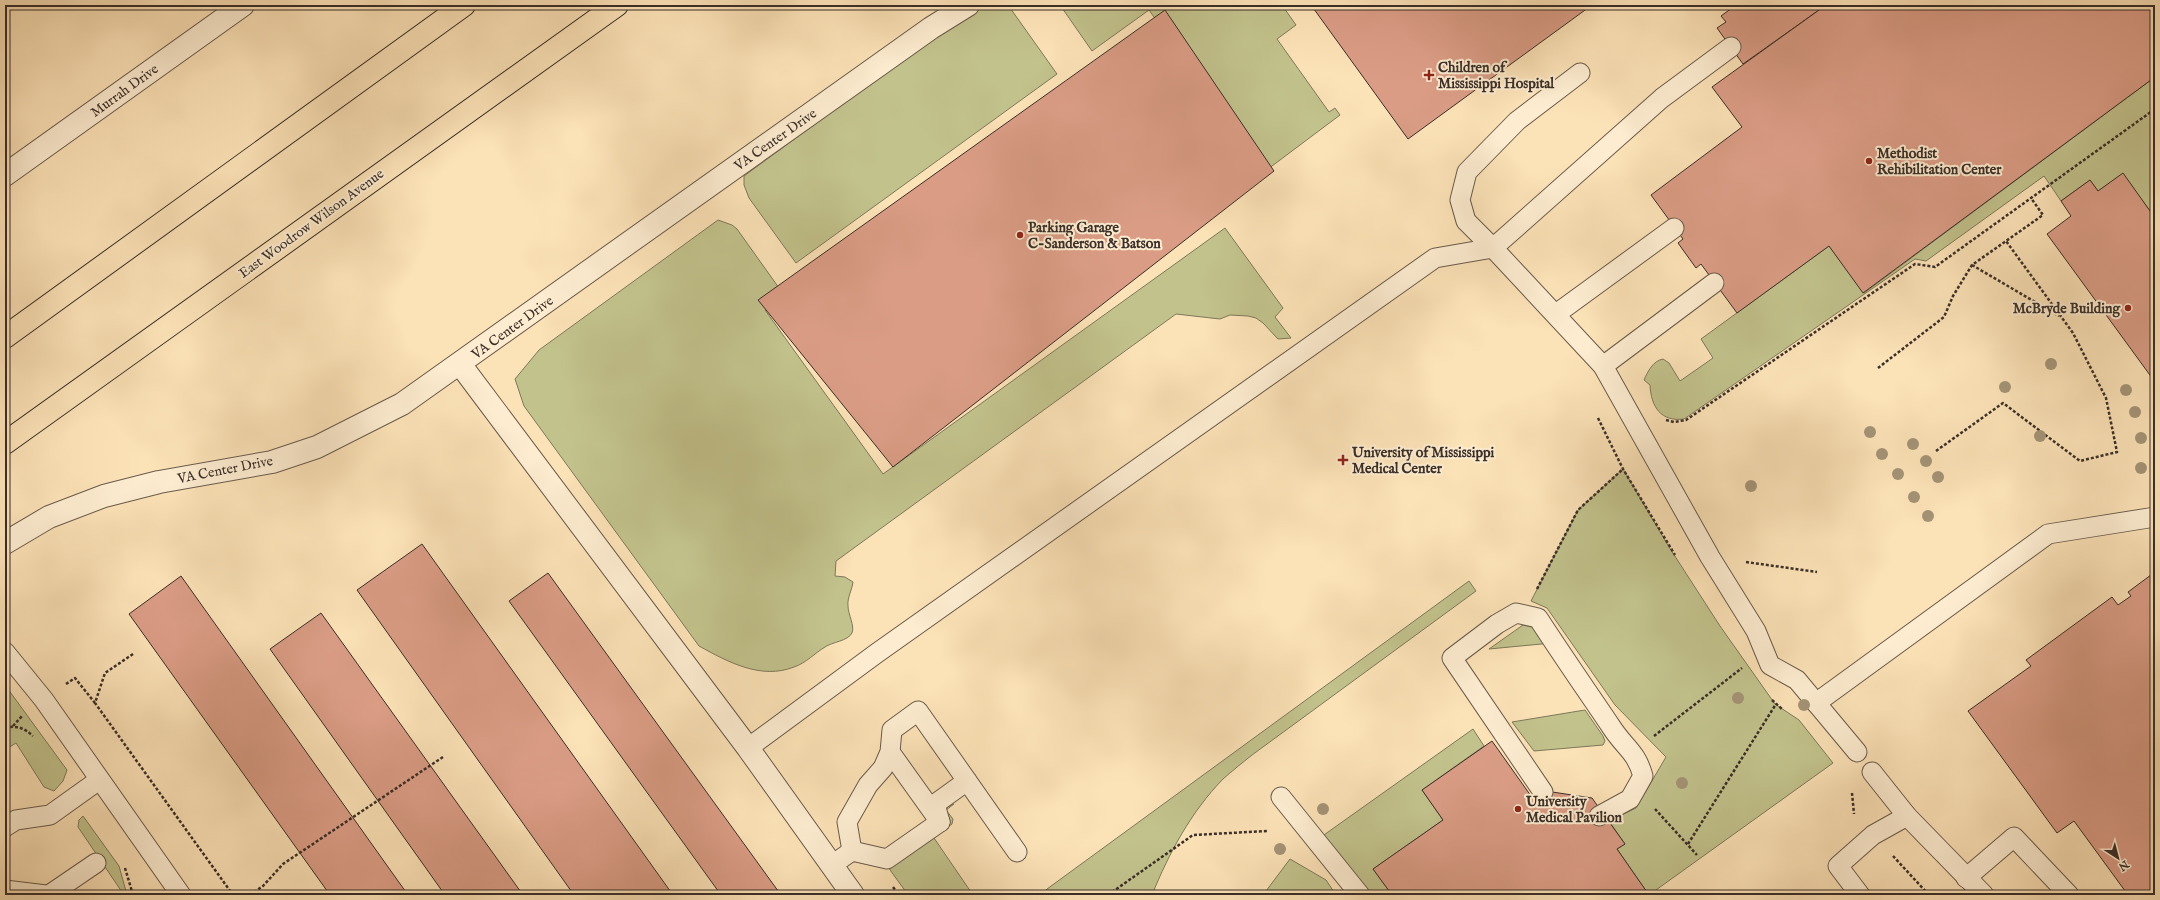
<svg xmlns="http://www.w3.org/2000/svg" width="2160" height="900" viewBox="0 0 2160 900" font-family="'IM FELL English',serif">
<rect width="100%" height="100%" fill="#fce2b7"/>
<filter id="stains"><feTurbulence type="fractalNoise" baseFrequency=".005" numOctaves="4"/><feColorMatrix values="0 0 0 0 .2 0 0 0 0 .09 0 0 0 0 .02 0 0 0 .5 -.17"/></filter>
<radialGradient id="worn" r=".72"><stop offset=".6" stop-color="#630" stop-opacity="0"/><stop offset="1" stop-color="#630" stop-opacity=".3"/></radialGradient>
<g fill="#c2c28c" stroke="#7e785a">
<polygon points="977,5 1008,5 1057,74 796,263 749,198 744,185 744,176"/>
<polygon points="1060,5 1282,5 1296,25 1277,39 1329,112 1335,108 1340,115 1264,172 1149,10 1092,51"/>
<path d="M2155 77V218L2123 174 2098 191 2090 180 2061 201 2044 176 1926 261 1915 259 1684 419C1661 422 1651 407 1650 385L1644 380C1648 371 1653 361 1663 359L1669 363 1680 381 1713 358 1701 339 1829 246 1864 293Z"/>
<path d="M718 220 732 225 737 229 784 295 765 310 883 474 1225 228 1283 308 1275 317 1291 338 1278 339 1263 323 1256 318 1248 316 1230 315 1220 319 1176 314 836 561 835 576 845 577 853 582C852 590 847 598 848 606 848 614 855 626 852 633 848 641 832 642 825 647 815 653 806 663 794 667 761 680 728 662 699 646L524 406 515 379 539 350Z"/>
<polygon points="1623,469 1669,547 1720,626 1775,704 1799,720 1833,763 1649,895 1617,849 1625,844 1609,821 1636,808 1666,757 1615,705 1547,608 1531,601 1578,510"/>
<path d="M1469 581 1476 591 1252 755C1242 763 1232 771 1223 779 1191 812 1169 853 1152 895H1042L1047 889Z"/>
<polygon points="1523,625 1540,629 1552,643 1489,649"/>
<polygon points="5,685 67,770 63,781 54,791 44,787 16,743 5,750"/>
<polygon points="1585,710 1603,736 1605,741 1603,745 1534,751 1512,722"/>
<polygon points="1473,729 1484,746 1422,790 1443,820 1373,869 1392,895 1351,895 1314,842"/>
<polygon points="954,804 946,810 953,819 952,824 934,838 973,895 908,895 883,860 946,807"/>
<polygon points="83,816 119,866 127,895 124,895 78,827 79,820"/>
<polygon points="1290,859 1326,880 1336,895 1263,895"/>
</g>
<g fill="#da9c85" stroke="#3a2e28">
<polygon points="1311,5 1592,5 1408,139"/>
<polygon points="1736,5 1826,5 1743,64 1717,28 1726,22 1721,16"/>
<polygon points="1826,5 2155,5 2155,77 1863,293 1829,246 1737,313 1701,264 1696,268 1678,243 1683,239 1651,195 1742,127 1712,87"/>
<polygon points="1165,10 1274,171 893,467 758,300"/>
<polygon points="2123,173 2155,218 2155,382 2047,234 2071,216 2061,201 2090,180 2098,191"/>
<polygon points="422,544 673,895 574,895 357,590"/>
<polygon points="2155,572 2155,891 2149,895 2128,895 2074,821 2057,833 1968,711 2031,666 2026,660 2112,597 2118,605 2131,596 2128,592"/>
<polygon points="548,573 781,895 721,895 509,601"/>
<polygon points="181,576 408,895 330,895 129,614"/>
<polygon points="321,613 523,895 445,895 270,649"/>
<polygon points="1492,741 1531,796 1539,790 1592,798 1625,844 1617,849 1649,895 1392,895 1373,869 1443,820 1422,790"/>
</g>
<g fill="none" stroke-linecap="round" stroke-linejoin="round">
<g stroke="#6a5b4c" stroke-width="21">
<g id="service">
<polyline points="1731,47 1662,98 1493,248 1603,366 1710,557 1756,631 1770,665 1797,680 1857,752"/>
<polyline points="1493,248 1466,221 1460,200 1467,172 1517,121 1580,73"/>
<polyline points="1556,314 1674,228"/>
<polyline points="1603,366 1714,283"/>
<polyline points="5,652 44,700 181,895"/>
<polyline points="1816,703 2048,534 2155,517"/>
<polyline points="748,748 877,653 1435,258 1493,248"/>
<polyline points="890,752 940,822"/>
<polyline points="1872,772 1907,816 1984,895"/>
<path d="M1543 792 1452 658 1497 624 1516 613 1538 618C1562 655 1587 691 1612 728 1625 748 1636 751 1643 776L1630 799 1599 816"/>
<polyline points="1281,797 1360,895"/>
<polyline points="940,822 935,804 967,781"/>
<polyline points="5,827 16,820 50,815 99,780"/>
<polyline points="852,851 847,822 868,785 883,768 890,752 892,730 918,711 1017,852"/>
<polyline points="832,865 852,851 887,859 940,822"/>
<polyline points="1966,878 2014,837 2069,895"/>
<polyline points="5,890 46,895"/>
<polyline points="49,895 96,863"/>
<polyline points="1860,895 1838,866 1873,835 1907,816"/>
</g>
</g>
<g stroke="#6a5b4c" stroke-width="24">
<g id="minor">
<polyline points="5,175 243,5"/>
<polyline points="460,364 748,748 853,895"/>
<polyline points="5,543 49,517 104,496 159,482 272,462 317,447 402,404 931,28 968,5"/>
</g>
</g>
<g stroke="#3a2e28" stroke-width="24">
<g id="primary">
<polyline points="5,337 464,5"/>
<polyline points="5,443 617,5"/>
</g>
</g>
<g stroke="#3a2e28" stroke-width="2.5" stroke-dasharray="3 2" stroke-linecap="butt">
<polyline points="1972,265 2059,316"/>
<polyline points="1878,368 1944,317 1953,296 1972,265 2043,215 2031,198"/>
<polyline points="1598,418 1623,469 1675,555"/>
<polyline points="1666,420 1674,422 1686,420 1915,264 1935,267 2155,109"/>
<polyline points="1936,451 2003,403 2080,461 2117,452 2106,398 2073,333 2006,241"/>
<polyline points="1746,562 1817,572"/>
<polyline points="1537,589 1578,510 1623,469"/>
<polyline points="133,654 105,673 95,703 233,895"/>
<polyline points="66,684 75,678 95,703"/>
<polyline points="1772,700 1782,709"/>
<polyline points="13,726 22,716"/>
<path d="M5 728C17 725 24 728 33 736"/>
<polyline points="1654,736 1742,668"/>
<polyline points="1852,793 1854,814"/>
<polyline points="1655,809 1697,855"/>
<polyline points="1688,844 1776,704"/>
<polyline points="1893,856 1929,895"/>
<polyline points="125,868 133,895"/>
<polyline points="893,887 899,895"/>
<polyline points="250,895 263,886 283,864 443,757"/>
<polyline points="1108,895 1193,835 1267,831"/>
</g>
<use href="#service" stroke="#fdecd0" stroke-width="19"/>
<use href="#minor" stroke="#fdecd0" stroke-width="22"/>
<use href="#primary" stroke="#fce2b7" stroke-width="22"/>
</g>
<g fill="#a49376">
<circle cx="2051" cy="364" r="6"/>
<circle cx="2005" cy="387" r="6"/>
<circle cx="2126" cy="390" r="6"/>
<circle cx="2135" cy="412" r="6"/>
<circle cx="1870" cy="432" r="6"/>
<circle cx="2040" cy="436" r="6"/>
<circle cx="2141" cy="438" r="6"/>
<circle cx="1913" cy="444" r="6"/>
<circle cx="1882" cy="454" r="6"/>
<circle cx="1926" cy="461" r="6"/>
<circle cx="2141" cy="468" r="6"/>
<circle cx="1898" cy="474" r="6"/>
<circle cx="1938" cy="477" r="6"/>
<circle cx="1751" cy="486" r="6"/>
<circle cx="1914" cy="497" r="6"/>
<circle cx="1928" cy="516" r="6"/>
<circle cx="1738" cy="698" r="6"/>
<circle cx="1804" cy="705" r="6"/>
<circle cx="1682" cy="783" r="6"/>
<circle cx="1323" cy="809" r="6"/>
<circle cx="1280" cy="849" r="6"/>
</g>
<g fill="#8f2418" stroke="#fdecd0" stroke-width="1.5">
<path d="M1427 69h4v4h4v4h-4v4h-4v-4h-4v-4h4z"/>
<circle cx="1869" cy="161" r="4"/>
<circle cx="1020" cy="235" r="4"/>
<circle cx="2128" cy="308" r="4"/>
<path d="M1341 454h4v4h4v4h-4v4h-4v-4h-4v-4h4z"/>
<circle cx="1518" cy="809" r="4"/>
</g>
<g text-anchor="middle" stroke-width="4" stroke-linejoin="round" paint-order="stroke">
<g font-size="14" font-weight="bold" fill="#3a2e28" stroke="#fdecd0" text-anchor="start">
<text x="1438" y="72">Children of<tspan x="1438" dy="16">Mississippi Hospital</tspan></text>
<text x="1877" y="158">Methodist<tspan x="1877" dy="16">Rehibilitation Center</tspan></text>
<text x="1028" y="232">Parking Garage<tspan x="1028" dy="16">C-Sanderson &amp; Batson</tspan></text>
<text x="2120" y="313" text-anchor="end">McBryde Building</text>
<text x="1352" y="457">University of Mississippi<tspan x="1352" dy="16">Medical Center</tspan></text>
<text x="1526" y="806">University<tspan x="1526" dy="16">Medical Pavilion</tspan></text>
</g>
<g font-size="14" fill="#3a2e28" stroke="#fdecd0">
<text transform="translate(124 90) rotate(-36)" y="5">Murrah Drive</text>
<text transform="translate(775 139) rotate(-35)" y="5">VA Center Drive</text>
<text transform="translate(311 223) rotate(-36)" y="5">East Woodrow Wilson Avenue</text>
<text transform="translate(512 327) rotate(-36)" y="5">VA Center Drive</text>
<text transform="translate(225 469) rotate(-11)" y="5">VA Center Drive</text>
</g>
</g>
<rect width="2160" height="900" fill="none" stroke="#fce2b7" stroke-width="20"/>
<rect x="6" y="6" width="2148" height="888" fill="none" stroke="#3a2e28" stroke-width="2"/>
<rect x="10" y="10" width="2140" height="880" fill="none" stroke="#3a2e28"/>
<g transform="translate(2118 858) rotate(144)" stroke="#fdecd0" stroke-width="3" paint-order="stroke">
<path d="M0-3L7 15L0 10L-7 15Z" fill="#3a2e28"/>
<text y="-6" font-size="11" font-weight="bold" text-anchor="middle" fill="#3a2e28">N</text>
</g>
<rect width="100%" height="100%" filter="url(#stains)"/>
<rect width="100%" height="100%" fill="url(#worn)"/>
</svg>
